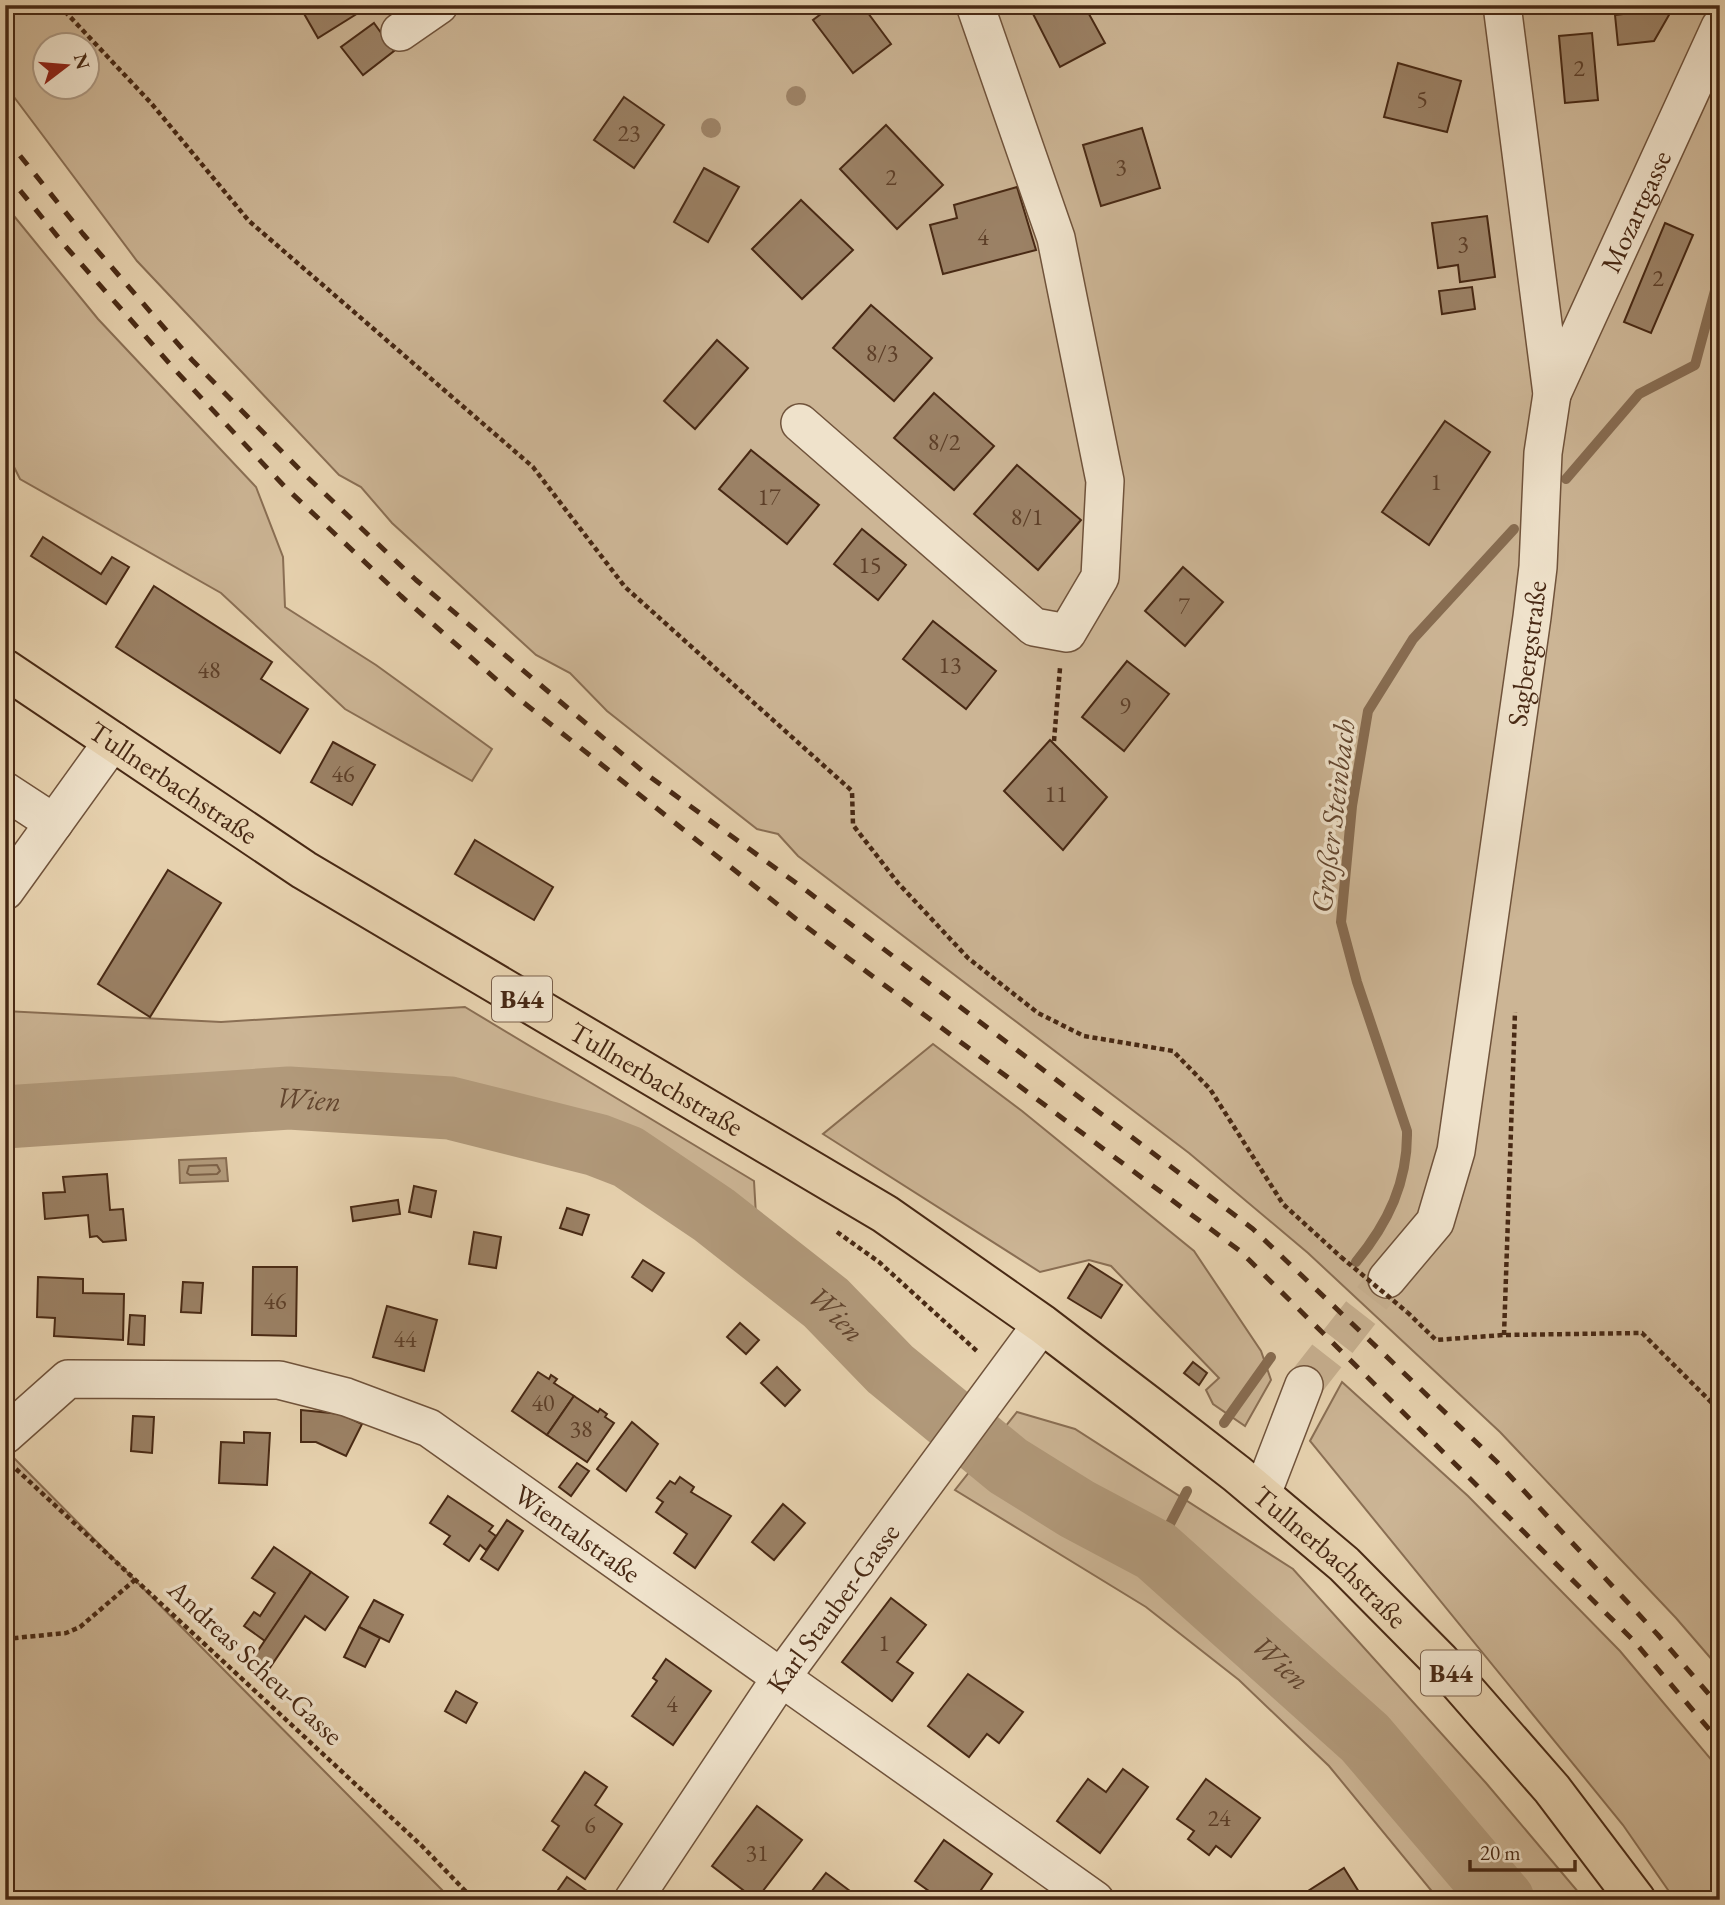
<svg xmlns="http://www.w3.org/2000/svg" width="1725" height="1905" viewBox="0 0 1725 1905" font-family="'EB Garamond',serif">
<rect width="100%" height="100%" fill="#e7d2af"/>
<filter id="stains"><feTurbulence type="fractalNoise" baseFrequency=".00286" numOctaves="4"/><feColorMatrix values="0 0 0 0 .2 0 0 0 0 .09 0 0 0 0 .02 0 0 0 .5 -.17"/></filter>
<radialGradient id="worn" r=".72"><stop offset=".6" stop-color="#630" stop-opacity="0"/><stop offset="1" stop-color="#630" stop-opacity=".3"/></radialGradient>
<g fill="#ccb595" stroke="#8a6f54" stroke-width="2" fill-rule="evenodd">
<path d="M5 5H1720V1669L1676 1618 1500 1432 1308 1253 1189 1153 798 856 778 834 757 829 660 753 607 711 570 673 536 655 392 523 361 487 339 475 137 261 5 85ZM46 46H88V88H46Z"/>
<polygon points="5,205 98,319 256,487 283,557 285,607 376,665 492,749 472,781 345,709 221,593 20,479 5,449"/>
<polygon points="465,1007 754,1181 757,1233 692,1184 605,1131 540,1103 405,1083 237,1084 41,1103 5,1119 5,1011 221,1022"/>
<polygon points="933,1044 1022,1111 1194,1251 1261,1351 1271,1380 1245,1426 1213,1404 1206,1390 1219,1378 1111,1266 1089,1260 1040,1272 823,1134"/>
<polygon points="1342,1382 1468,1496 1620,1651 1720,1770 1720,1900 1675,1900 1623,1825 1310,1441"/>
<polygon points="1017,1412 1075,1429 1293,1569 1486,1783 1585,1900 1439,1900 1329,1766 1239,1680 1146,1607 955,1490"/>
<polygon points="5,1449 452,1900 5,1900"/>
</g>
<polygon fill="#b1997a" stroke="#876c51" stroke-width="2" points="226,1158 228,1181 180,1183 179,1160"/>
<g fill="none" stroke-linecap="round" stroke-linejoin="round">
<polygon stroke="#7c6147" stroke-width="2" points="217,1165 220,1171 217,1174 190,1175 187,1173 189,1166"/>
<g stroke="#876c51" stroke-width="10">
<polyline points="1566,479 1639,394 1695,365 1720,272"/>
<path d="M1356 1262C1388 1223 1408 1182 1407 1131L1357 982 1341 922 1352 806 1368 711 1413 639 1514 529"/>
<polyline points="1224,1423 1271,1357"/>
<polyline points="1156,1551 1187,1491"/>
</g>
<path stroke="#b1997a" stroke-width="63" id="s1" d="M5 1117 289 1098 450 1108 597 1145 628 1157 714 1215 826 1303 890 1369 1008 1466 1077 1509 1156 1551 1365 1738 1503 1900"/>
</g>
<g fill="#9b8165" stroke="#482914" stroke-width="2">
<polygon points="299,5 360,5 363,10 318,38"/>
<polygon points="833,5 862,5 891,44 853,73 813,20"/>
<polygon points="1084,5 1105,43 1060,67 1029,6"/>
<polygon points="1673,8 1654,41 1618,45 1615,15"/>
<polygon points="374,23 394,51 363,75 341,47"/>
<polygon points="1592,33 1598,100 1565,103 1559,36"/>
<polygon points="1398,63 1461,81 1447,132 1384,117"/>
<polygon points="624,97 664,125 634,168 594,140"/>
<polygon points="886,125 943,185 897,229 840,169"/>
<polygon points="1142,128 1160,188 1101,206 1083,145"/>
<polygon points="704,168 739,187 708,242 674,222"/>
<polygon points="1017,187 1036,250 943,274 930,225 957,218 954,205"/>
<polygon points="801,200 853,250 802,299 752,249"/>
<polygon points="1487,216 1495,277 1460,282 1458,265 1438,268 1432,223"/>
<polygon points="1665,223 1693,235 1651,333 1624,322"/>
<polygon points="1472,287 1475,309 1442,314 1439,291"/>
<polygon points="871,305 932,358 894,401 833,348"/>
<polygon points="717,340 748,368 695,429 664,401"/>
<polygon points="934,393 994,446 954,490 894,438"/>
<polygon points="1445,421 1490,452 1429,545 1382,512"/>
<polygon points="751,450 819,505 787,544 719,489"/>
<polygon points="1017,465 1081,520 1038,570 974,514"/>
<polygon points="862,529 906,565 878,600 834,564"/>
<polygon points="43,537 101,574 112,557 129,567 106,604 31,556"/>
<polygon points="1183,567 1223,602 1185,646 1145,611"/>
<polygon points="154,586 272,662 261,679 308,709 280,753 116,647"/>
<polygon points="933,621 996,671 966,709 903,659"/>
<polygon points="1127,661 1169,694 1124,751 1082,717"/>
<polygon points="1050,740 1107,797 1063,850 1004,791"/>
<polygon points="333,742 375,765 352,805 311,782"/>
<polygon points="475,840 553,887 534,920 455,874"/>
<polygon points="168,870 221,903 150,1017 98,984"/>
<polygon points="107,1174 110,1210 123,1209 126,1240 103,1242 97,1236 90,1237 88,1215 45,1219 43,1193 65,1192 63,1177"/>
<polygon points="414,1186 436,1191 431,1217 409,1212"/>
<polygon points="398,1200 400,1214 353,1221 351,1207"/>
<polygon points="567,1208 589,1215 582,1235 560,1228"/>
<polygon points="474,1232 501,1237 496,1268 469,1264"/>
<polygon points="643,1260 664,1273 652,1291 632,1277"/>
<polygon points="1089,1264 1122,1285 1101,1318 1068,1298"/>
<polygon points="253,1267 297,1267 296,1336 252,1335"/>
<polygon points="38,1277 83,1279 83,1293 124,1294 123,1340 54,1336 55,1318 37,1317"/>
<polygon points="183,1282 203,1283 201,1313 181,1312"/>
<polygon points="387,1306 437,1320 424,1371 373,1357"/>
<polygon points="130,1315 145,1316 144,1345 128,1344"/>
<polygon points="740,1323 759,1340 746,1354 727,1337"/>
<polygon points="1193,1362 1207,1373 1199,1385 1184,1373"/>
<polygon points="777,1367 800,1390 785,1406 761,1383"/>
<polygon points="538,1372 549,1379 551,1375 557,1379 554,1383 574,1396 547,1435 512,1411"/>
<polygon points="574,1396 598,1412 600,1409 607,1414 605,1417 614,1423 587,1462 547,1435"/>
<polygon points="301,1410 341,1414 362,1424 346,1456 316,1442 301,1442"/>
<polygon points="133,1416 154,1417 152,1453 131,1451"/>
<polygon points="632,1422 658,1444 626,1491 597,1469"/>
<polygon points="244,1432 270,1433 267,1485 219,1483 221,1442 244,1443"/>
<polygon points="577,1463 589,1471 571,1496 559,1487"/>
<polygon points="680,1477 694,1487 691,1492 731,1516 695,1568 674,1553 687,1534 656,1512 663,1502 657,1498 670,1481 675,1484"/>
<polygon points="448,1496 493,1526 489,1531 496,1536 486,1550 480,1545 469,1561 444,1544 450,1536 430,1523"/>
<polygon points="783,1504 805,1523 774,1560 752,1542"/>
<polygon points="507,1520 523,1531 498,1570 481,1559"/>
<polygon points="274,1547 311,1572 265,1641 244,1626 254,1612 260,1616 275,1593 252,1578"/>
<polygon points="311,1572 348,1597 325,1630 305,1616 269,1669 253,1658"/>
<polygon points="891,1598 926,1625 897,1662 913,1673 892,1701 842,1662"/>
<polygon points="374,1600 403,1615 389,1642 359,1627"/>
<polygon points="359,1627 380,1638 365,1667 344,1657"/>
<polygon points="666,1659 711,1691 673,1745 632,1716 657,1681 653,1678"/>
<polygon points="968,1674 1023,1712 999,1743 987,1734 969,1757 928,1726"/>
<polygon points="456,1691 477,1703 466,1723 445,1711"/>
<polygon points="1123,1769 1148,1787 1100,1853 1057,1821 1088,1779 1106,1792"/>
<polygon points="585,1772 607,1787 595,1805 622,1824 585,1879 543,1850 559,1826 552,1821"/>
<polygon points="1206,1779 1260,1818 1231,1857 1216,1846 1209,1855 1188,1839 1194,1831 1177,1819"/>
<polygon points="757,1806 802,1840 756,1900 712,1866"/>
<polygon points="944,1840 992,1874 974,1900 928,1900 933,1894 915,1881"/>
<polygon points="1344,1868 1364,1900 1294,1900"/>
<polygon points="826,1873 862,1900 805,1900"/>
<polygon points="567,1877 597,1898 596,1900 551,1900"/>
</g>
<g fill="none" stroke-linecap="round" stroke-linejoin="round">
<polyline stroke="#c7b090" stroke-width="37" stroke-dasharray="37 18" stroke-linecap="butt" points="1304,1385 1387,1279"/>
<g stroke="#70533b" stroke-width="40">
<g id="minor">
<polyline points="400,32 439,5"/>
<path id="s2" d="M1552 394 1720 27"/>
<polyline points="800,423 1034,627 1067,633 1100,577 1105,481 1056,238 975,5"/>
<polyline points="5,791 54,823"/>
<polyline points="5,891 113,741"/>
<path id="s3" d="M1387 1279 1435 1222 1456 1151 1532 617 1538 567 1543 453 1552 394 1502 5"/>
<path id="s4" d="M5 1435 68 1379 279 1380 346 1397 429 1428 1095 1900"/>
<polyline points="1262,1494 1304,1385"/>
<path id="s5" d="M633 1900 780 1679 1042 1324"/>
</g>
</g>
<g stroke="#482914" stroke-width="42">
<g id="major">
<path id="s6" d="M5 669 304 870 885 1214 1042 1324 1148 1405 1237 1474 1344 1564 1440 1661 1552 1789 1636 1900"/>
</g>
</g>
<g stroke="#482914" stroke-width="4.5" stroke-dasharray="5 3.5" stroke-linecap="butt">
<polyline points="59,5 151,103 249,221 533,467 625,587 852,791 853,825 898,883 968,958 1038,1013 1084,1036 1173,1051 1210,1089 1283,1204 1341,1257"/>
<polyline points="1054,741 1060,668"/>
<polyline points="837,1232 879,1262 979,1353"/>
<polyline points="1407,1312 1436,1340 1504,1335 1642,1333 1720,1411"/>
<polyline points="1504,1335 1515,1012"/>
<polyline points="16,1469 422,1846 474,1900"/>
<polyline points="5,1639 66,1633 80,1627 136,1579"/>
</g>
<use href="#minor" stroke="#efe2cb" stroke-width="37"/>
<use href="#major" stroke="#e7d2af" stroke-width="38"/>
<g stroke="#482914" stroke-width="5" stroke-dasharray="12 12" stroke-linecap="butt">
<polyline points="5,137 83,234 192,360 302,472 416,580 646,774 807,891 1253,1229 1497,1462 1658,1635 1720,1707"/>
<polyline points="5,172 67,248 177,372 285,487 401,596 514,695 796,919 1240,1251 1633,1640 1720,1742"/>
</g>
<polyline stroke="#482914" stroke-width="4.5" stroke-dasharray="5 3.5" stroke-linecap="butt" points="1341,1257 1407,1312"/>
</g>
<g fill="#9e8468">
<circle cx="796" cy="96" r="10"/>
<circle cx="711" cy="128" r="10"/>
</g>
<g text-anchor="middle" stroke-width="7" stroke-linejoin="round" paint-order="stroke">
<g font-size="24" fill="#5d3f28">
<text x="1579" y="76">2</text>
<text x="1422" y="107">5</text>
<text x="629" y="141">23</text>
<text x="1121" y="175">3</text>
<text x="891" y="185">2</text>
<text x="983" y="245">4</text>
<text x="1463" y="252">3</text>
<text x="1658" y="286">2</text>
<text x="882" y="361">8/3</text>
<text x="944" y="450">8/2</text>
<text x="1436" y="490">1</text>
<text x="769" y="505">17</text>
<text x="1027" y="525">8/1</text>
<text x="870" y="573">15</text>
<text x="1184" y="614">7</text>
<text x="950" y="673">13</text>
<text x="209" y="678">48</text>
<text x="1125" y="714">9</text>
<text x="343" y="782">46</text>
<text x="1056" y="802">11</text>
<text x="275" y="1309">46</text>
<text x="405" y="1347">44</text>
<text x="543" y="1411">40</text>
<text x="581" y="1437">38</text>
<text x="884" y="1651">1</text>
<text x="672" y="1712">4</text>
<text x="1219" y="1826">24</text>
<text x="590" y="1833">6</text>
<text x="757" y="1861">31</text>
</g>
<g fill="#efe2cb" stroke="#7a604b" stroke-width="2">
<rect x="492" y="976.5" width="60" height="45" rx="5"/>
<rect x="1421" y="1650.5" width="60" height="45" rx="5"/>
</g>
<g font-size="26" font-weight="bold" fill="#482914">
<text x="522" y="1008">B44</text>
<text x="1451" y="1682">B44</text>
</g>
<g font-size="28" fill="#482914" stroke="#efe2cb">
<text dy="10" stroke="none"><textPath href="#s2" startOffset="201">Mozartgasse</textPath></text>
<text dy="10" stroke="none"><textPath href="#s3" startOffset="651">Sagbergstraße</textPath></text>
<text dy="10" stroke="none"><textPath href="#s6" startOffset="203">Tullnerbachstraße</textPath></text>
<text dy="10" stroke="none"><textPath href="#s6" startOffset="770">Tullnerbachstraße</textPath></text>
<text dy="10" stroke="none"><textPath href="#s4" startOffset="635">Wientalstraße</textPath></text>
<text dy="10" stroke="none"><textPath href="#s6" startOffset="1598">Tullnerbachstraße</textPath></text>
<text dy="10" stroke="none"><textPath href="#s5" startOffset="354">Karl Stauber-Gasse</textPath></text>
<text transform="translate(256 1662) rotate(43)" y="10">Andreas Scheu-Gasse</text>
</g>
<g font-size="30" font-style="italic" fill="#62452e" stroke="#efe2cb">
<text transform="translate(1333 816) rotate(-83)" y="10">Großer Steinbach</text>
<text dy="10" stroke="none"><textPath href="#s1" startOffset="304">Wien</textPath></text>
<text dy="10" stroke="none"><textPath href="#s1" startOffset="892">Wien</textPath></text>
<text dy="10" stroke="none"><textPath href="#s1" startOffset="1460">Wien</textPath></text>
</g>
</g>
<rect width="1725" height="1905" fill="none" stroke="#e7d2af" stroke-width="28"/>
<rect x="7" y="7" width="1711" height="1891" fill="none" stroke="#482914" stroke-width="3.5"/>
<rect x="14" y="14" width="1697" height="1877" fill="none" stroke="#482914" stroke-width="2"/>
<g transform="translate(66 66) rotate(74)"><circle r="33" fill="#efe2cb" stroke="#ac9882" stroke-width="2"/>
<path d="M0-5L12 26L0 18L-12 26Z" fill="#8f2418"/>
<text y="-10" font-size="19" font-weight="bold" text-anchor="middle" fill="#482914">N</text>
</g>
<path d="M1470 1860v10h105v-10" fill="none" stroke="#482914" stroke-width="3.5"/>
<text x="1480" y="1860" font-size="21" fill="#482914" stroke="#efe2cb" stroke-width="5" paint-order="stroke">20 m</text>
<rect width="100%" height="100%" filter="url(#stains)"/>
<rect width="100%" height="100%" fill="url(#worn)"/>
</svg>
